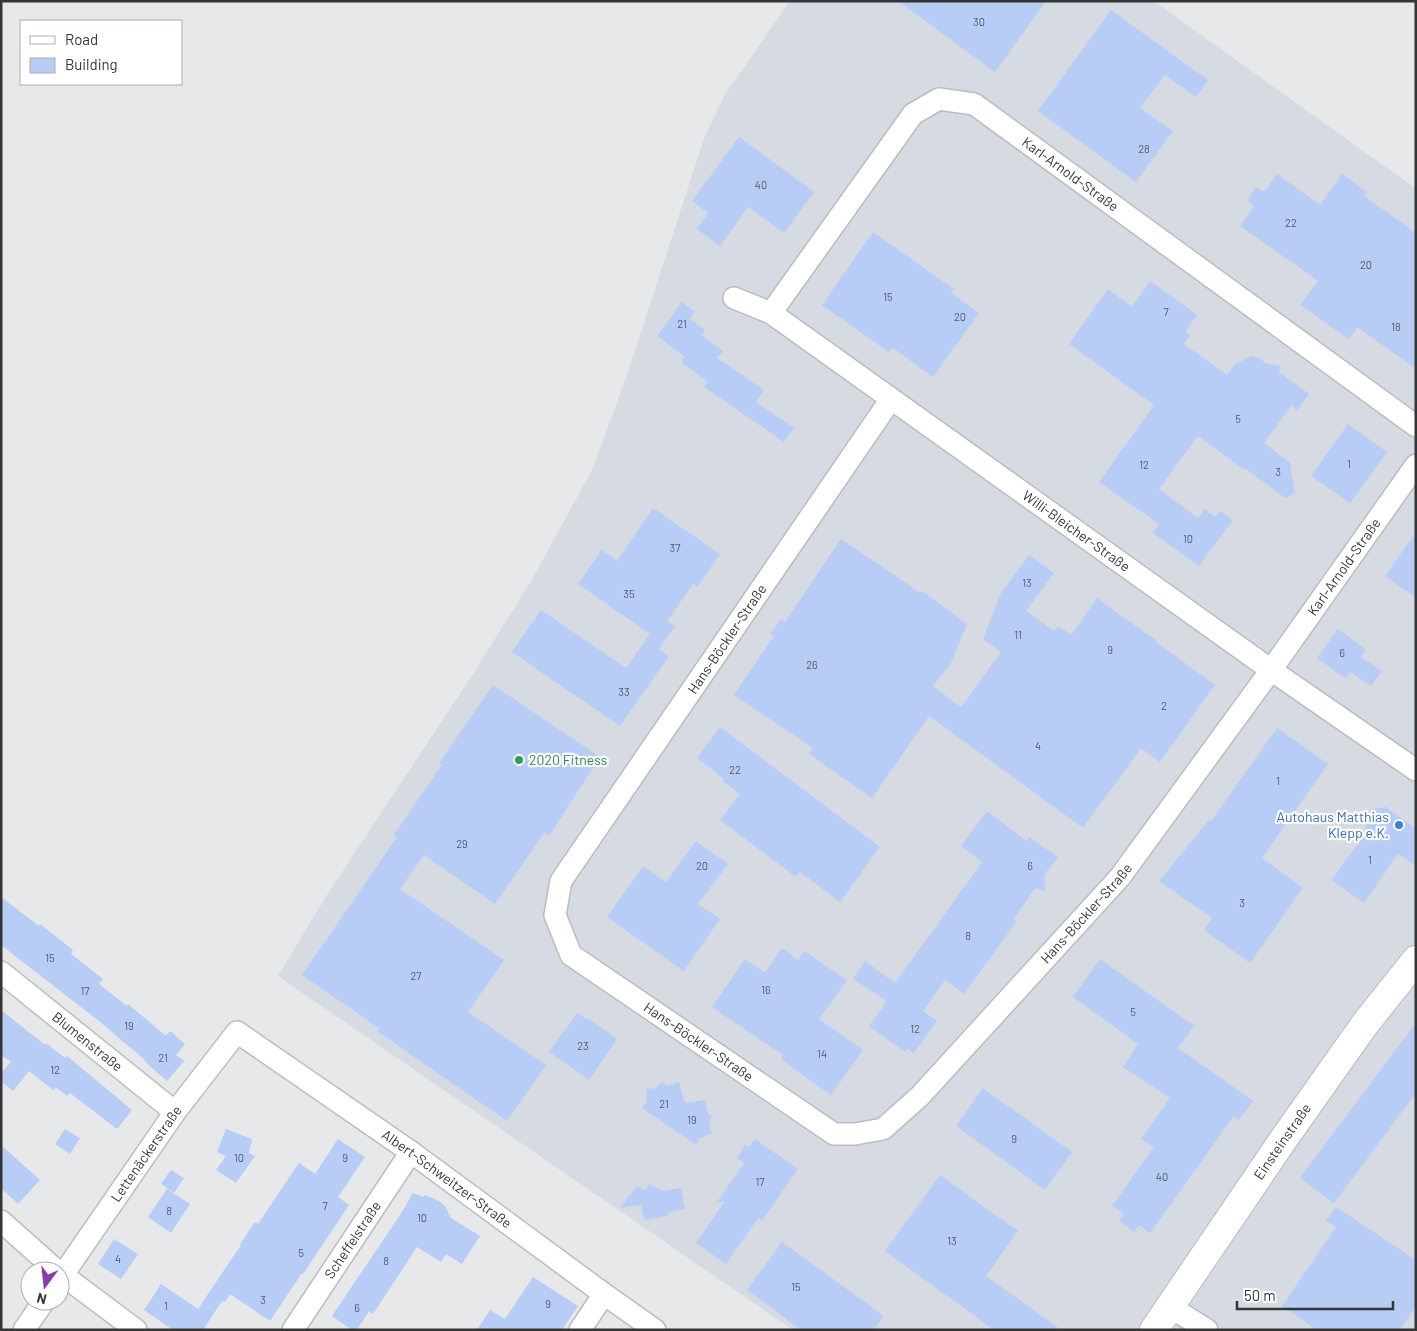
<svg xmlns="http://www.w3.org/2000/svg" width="1417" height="1331" viewBox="0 0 1417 1331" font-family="Barlow,sans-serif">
<rect width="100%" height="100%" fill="#e6e8ea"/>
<polygon fill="#d5dae3" points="790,1 1154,1 1416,189 1416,1330 793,1330 278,976 327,895 473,674 533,578 592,470 627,375 704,139 724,96"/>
<g fill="#b7cdf5">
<polygon points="898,1 1046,1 995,72"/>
<polygon points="1111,10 1208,80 1196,97 1165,75 1140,108 1173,131 1136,182 1038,111"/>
<polygon points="739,137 814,192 784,233 748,207 720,246 697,229 708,213 692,201"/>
<polygon points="1277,174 1320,205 1342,174 1367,192 1364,196 1416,233 1416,369 1357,327 1349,339 1300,305 1318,281 1240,226 1254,206 1247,200 1256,187 1264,192"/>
<polygon points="873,232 954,289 951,293 979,313 933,377 893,348 889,352 822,305"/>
<polygon points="1150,281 1197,315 1185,332 1190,335 1184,344 1227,375 1235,364 1252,356 1260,358 1265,363 1280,366 1279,372 1309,394 1297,410 1292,405 1264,443 1290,463 1295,493 1285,498 1246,469 1245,470 1198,436 1159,489 1198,518 1204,509 1215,517 1220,511 1233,520 1199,566 1153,533 1159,524 1099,482 1154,405 1069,344 1108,289 1132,307"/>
<polygon points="682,302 695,312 690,319 705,330 702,335 723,351 717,358 764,390 756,402 794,428 784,442 704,387 708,382 681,362 685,357 657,336"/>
<polygon points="1348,424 1387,452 1350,503 1311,476"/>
<polygon points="653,508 720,554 697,587 693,584 667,621 675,626 659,649 669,656 620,726 512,652 541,610 626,668 650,634 578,584 602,550 617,561"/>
<polygon points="1416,532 1416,598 1385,576"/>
<polygon points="841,539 919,592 922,591 967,624 951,663 933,686 961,707 1001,652 983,639 1001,593 1029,555 1054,573 1026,611 1054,631 1058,626 1071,635 1097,598 1157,641 1156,642 1215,685 1160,762 1141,748 1083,828 929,716 872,798 809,754 813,748 734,695 774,636 770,634 781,619 785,622"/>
<polygon points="1338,629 1366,650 1361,657 1382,671 1371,686 1350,672 1345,678 1317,658"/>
<polygon points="493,685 600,757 549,836 544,833 495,904 424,855 400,889 504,960 468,1012 546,1065 507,1121 377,1031 379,1028 302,975 397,837 394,834 442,765 439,763"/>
<polygon points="720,727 880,847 840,902 800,872 796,877 720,820 740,794 722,781 724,779 697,758"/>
<polygon points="1277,728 1328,764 1262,858 1303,888 1250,963 1204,930 1212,918 1159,881 1209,820 1211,821"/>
<polygon points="1386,807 1416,829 1416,866 1398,854 1364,903 1331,880 1367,832 1364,819 1372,809"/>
<polygon points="987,811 1027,841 1029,837 1058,857 1044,875 1045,891 1035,888 1014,919 1017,921 964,994 945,980 923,1011 937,1021 914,1053 907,1049 905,1052 869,1026 887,1001 853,979 865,961 895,983 982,862 961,846"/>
<polygon points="696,841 728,864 698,904 720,919 684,971 607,917 643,866 666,882"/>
<polygon points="1,897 39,926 40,924 73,950 71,954 103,979 99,984 127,1006 128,1004 166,1036 170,1031 185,1044 176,1055 184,1061 167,1081 144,1061 145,1060 99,1021 1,945"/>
<polygon points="782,948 798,960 804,951 847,980 819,1019 863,1050 831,1095 781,1059 783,1055 712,1007 745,959 765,973"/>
<polygon points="1100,959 1194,1026 1178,1048 1253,1101 1239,1120 1234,1116 1150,1233 1139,1225 1134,1232 1119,1221 1124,1214 1112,1206 1154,1147 1141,1139 1170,1098 1123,1067 1138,1044 1073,997"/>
<polygon points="1,1010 45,1045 46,1043 65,1058 67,1056 132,1110 117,1129 70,1093 67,1096 56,1087 53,1090 29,1071 13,1091 1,1081 1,1073 11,1062 1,1055"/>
<polygon points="577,1013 588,1020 589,1019 617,1039 589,1080 549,1052"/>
<polygon points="1416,1023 1416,1093 1334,1203 1300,1178"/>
<polygon points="662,1081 667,1086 679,1082 685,1103 705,1100 708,1114 712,1116 709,1124 712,1134 699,1138 696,1145 642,1108 647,1101 646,1089 656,1088"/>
<polygon points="983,1088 1072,1152 1045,1190 956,1126"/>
<polygon points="65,1129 80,1138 70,1154 55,1144"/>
<polygon points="226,1129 252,1139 249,1153 255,1156 236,1183 216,1170 226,1156 217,1152"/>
<polygon points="338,1139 365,1157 338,1197 349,1205 303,1274 302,1273 270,1321 230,1294 225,1302 222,1301 203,1330 173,1330 144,1310 161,1284 198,1309 241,1245 240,1244 255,1222 258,1224 299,1163 315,1174"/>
<polygon points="755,1139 798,1169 762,1221 758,1218 726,1264 696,1243 725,1201 717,1202 744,1163 737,1158 745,1145 749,1147"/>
<polygon points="1,1145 40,1180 18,1204 1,1188"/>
<polygon points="171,1170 184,1178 174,1193 161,1184"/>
<polygon points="940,1175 1018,1231 986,1276 1061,1330 994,1330 885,1251"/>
<polygon points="649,1184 663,1191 681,1188 685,1209 668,1212 667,1216 644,1220 641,1205 620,1208 637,1186 645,1191"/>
<polygon points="167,1189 190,1204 171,1233 148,1217"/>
<polygon points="413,1193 423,1197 425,1195 439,1201 445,1206 451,1218 480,1236 462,1264 446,1254 441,1262 417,1247 373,1314 369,1311 357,1330 352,1330 332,1316 400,1215"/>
<polygon points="1336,1207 1416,1260 1416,1306 1400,1330 1317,1330 1282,1306 1336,1227 1326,1221"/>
<polygon points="114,1239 138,1254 121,1279 98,1264"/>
<polygon points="782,1242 884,1316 873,1330 801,1330 747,1290"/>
<polygon points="533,1277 578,1306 562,1330 477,1330 490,1310 505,1319"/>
</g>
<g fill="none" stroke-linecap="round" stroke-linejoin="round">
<g stroke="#bbbcbe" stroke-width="24">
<g id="street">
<path id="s1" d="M734 298 771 313 1271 670 1416 770"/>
<path id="s2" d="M771 313 913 114 939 99 974 104 1416 426"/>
<path id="s3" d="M891 399 561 881 555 915 571 955 834 1134H855L883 1129 920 1096 1120 877 1271 670 1416 465"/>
<path id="s4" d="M1 972 175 1112"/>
<polyline points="1,1221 57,1271"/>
<polyline points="60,1273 136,1330"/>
<path id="s5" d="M60 1279 175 1112 237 1032 411 1152 604 1294 655 1330"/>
<polyline points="1169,1306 1207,1330"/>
<polyline points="24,1330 44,1301"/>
<path id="s6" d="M293 1330 411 1152"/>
<polyline points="580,1330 604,1294"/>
</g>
</g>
<g stroke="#bbbcbe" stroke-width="30">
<g id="secondary">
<path id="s7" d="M1154 1330 1283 1140 1365 1024 1416 960"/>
</g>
</g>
<use href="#street" stroke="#fff" stroke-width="21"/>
<use href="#secondary" stroke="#fff" stroke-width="28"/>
</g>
<circle fill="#2e9e5b" stroke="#fff" stroke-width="2" cx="519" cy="760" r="5"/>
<circle fill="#3f7fe0" stroke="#fff" stroke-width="2" cx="1399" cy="825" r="5"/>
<g text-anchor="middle" stroke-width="4.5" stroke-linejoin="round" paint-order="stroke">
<g font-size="11" fill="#565b66">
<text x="979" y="26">30</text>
<text x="1144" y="153">28</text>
<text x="761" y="189">40</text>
<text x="1291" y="227">22</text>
<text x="1366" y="269">20</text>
<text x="888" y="301">15</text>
<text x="1166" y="316">7</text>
<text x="960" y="321">20</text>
<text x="682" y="328">21</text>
<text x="1396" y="331">18</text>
<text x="1238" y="423">5</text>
<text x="1349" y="468">1</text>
<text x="1144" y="469">12</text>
<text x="1278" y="476">3</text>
<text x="1188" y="543">10</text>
<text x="675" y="552">37</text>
<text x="1027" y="587">13</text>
<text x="629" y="598">35</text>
<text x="1018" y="639">11</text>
<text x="1110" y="654">9</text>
<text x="1342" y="657">6</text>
<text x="812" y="669">26</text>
<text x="624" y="696">33</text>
<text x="1164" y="710">2</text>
<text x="1038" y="750">4</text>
<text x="735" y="774">22</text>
<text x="1278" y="785">1</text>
<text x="462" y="848">29</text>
<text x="1370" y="864">1</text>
<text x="702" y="870">20</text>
<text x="1030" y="870">6</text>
<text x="1242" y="907">3</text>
<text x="968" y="940">8</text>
<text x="50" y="962">15</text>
<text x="416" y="980">27</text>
<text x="766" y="994">16</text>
<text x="85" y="995">17</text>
<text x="1133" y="1016">5</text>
<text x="129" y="1030">19</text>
<text x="915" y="1033">12</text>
<text x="583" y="1050">23</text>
<text x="822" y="1058">14</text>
<text x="163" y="1062">21</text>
<text x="55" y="1074">12</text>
<text x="664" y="1108">21</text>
<text x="692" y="1124">19</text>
<text x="1014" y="1143">9</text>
<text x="239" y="1162">10</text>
<text x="345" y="1162">9</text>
<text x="1162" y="1181">40</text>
<text x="760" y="1186">17</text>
<text x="325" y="1210">7</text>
<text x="169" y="1215">8</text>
<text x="422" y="1222">10</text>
<text x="952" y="1245">13</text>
<text x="301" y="1257">5</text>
<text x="118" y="1263">4</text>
<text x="386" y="1265">8</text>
<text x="796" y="1291">15</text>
<text x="263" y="1304">3</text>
<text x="548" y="1308">9</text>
<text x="166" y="1310">1</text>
<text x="357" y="1312">6</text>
</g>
<g font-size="14" fill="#353536" stroke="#fff">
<text dy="5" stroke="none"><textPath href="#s2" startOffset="429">Karl-Arnold-Straße</textPath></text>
<text dy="5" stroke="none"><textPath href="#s1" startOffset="415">Willi-Bleicher-Straße</textPath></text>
<text dy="5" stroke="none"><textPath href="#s3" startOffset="1758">Karl-Arnold-Straße</textPath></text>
<text transform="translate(727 639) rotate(-56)" y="5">Hans-Böckler-Straße</text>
<text dy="5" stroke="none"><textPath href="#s3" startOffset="1326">Hans-Böckler-Straße</textPath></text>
<text dy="5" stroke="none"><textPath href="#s3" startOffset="816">Hans-Böckler-Straße</textPath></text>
<text dy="5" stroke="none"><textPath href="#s4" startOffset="111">Blumenstraße</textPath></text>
<text dy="5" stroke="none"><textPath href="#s7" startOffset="228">Einsteinstraße</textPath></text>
<text dy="5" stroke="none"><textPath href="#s5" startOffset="152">Lettenäckerstraße</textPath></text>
<text dy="5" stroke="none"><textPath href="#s5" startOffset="560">Albert-Schweitzer-Straße</textPath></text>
<text dy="5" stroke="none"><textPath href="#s6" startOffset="108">Scheffelstraße</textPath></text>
</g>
<g font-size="14" fill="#27864d" stroke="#fff" text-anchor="start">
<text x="529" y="765">2020 Fitness</text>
</g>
<g font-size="14" fill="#366cbe" stroke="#fff" text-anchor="end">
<text x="1389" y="822">Autohaus Matthias<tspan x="1389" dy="16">Klepp e.K.</tspan></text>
</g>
</g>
<rect width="1417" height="1331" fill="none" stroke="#353536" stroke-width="5"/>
<rect x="20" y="20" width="162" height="65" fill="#ffffff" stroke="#aeaeaf"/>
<rect x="30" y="36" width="25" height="8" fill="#ffffff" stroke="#aeaeaf"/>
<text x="65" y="45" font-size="15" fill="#353536">Road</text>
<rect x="30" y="58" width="25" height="15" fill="#b7cdf5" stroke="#aeaeaf"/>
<text x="65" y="70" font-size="15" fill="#353536">Building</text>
<g transform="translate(45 1286) rotate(195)"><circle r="24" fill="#ffffff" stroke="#aeaeaf"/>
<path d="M0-4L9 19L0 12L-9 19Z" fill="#893bab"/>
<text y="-8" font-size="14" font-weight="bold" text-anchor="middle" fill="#353536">N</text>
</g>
<path d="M1237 1301v8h156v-8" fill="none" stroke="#353536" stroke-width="2.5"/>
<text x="1244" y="1301" font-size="15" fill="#353536" stroke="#ffffff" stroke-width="4" paint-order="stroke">50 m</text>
</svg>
